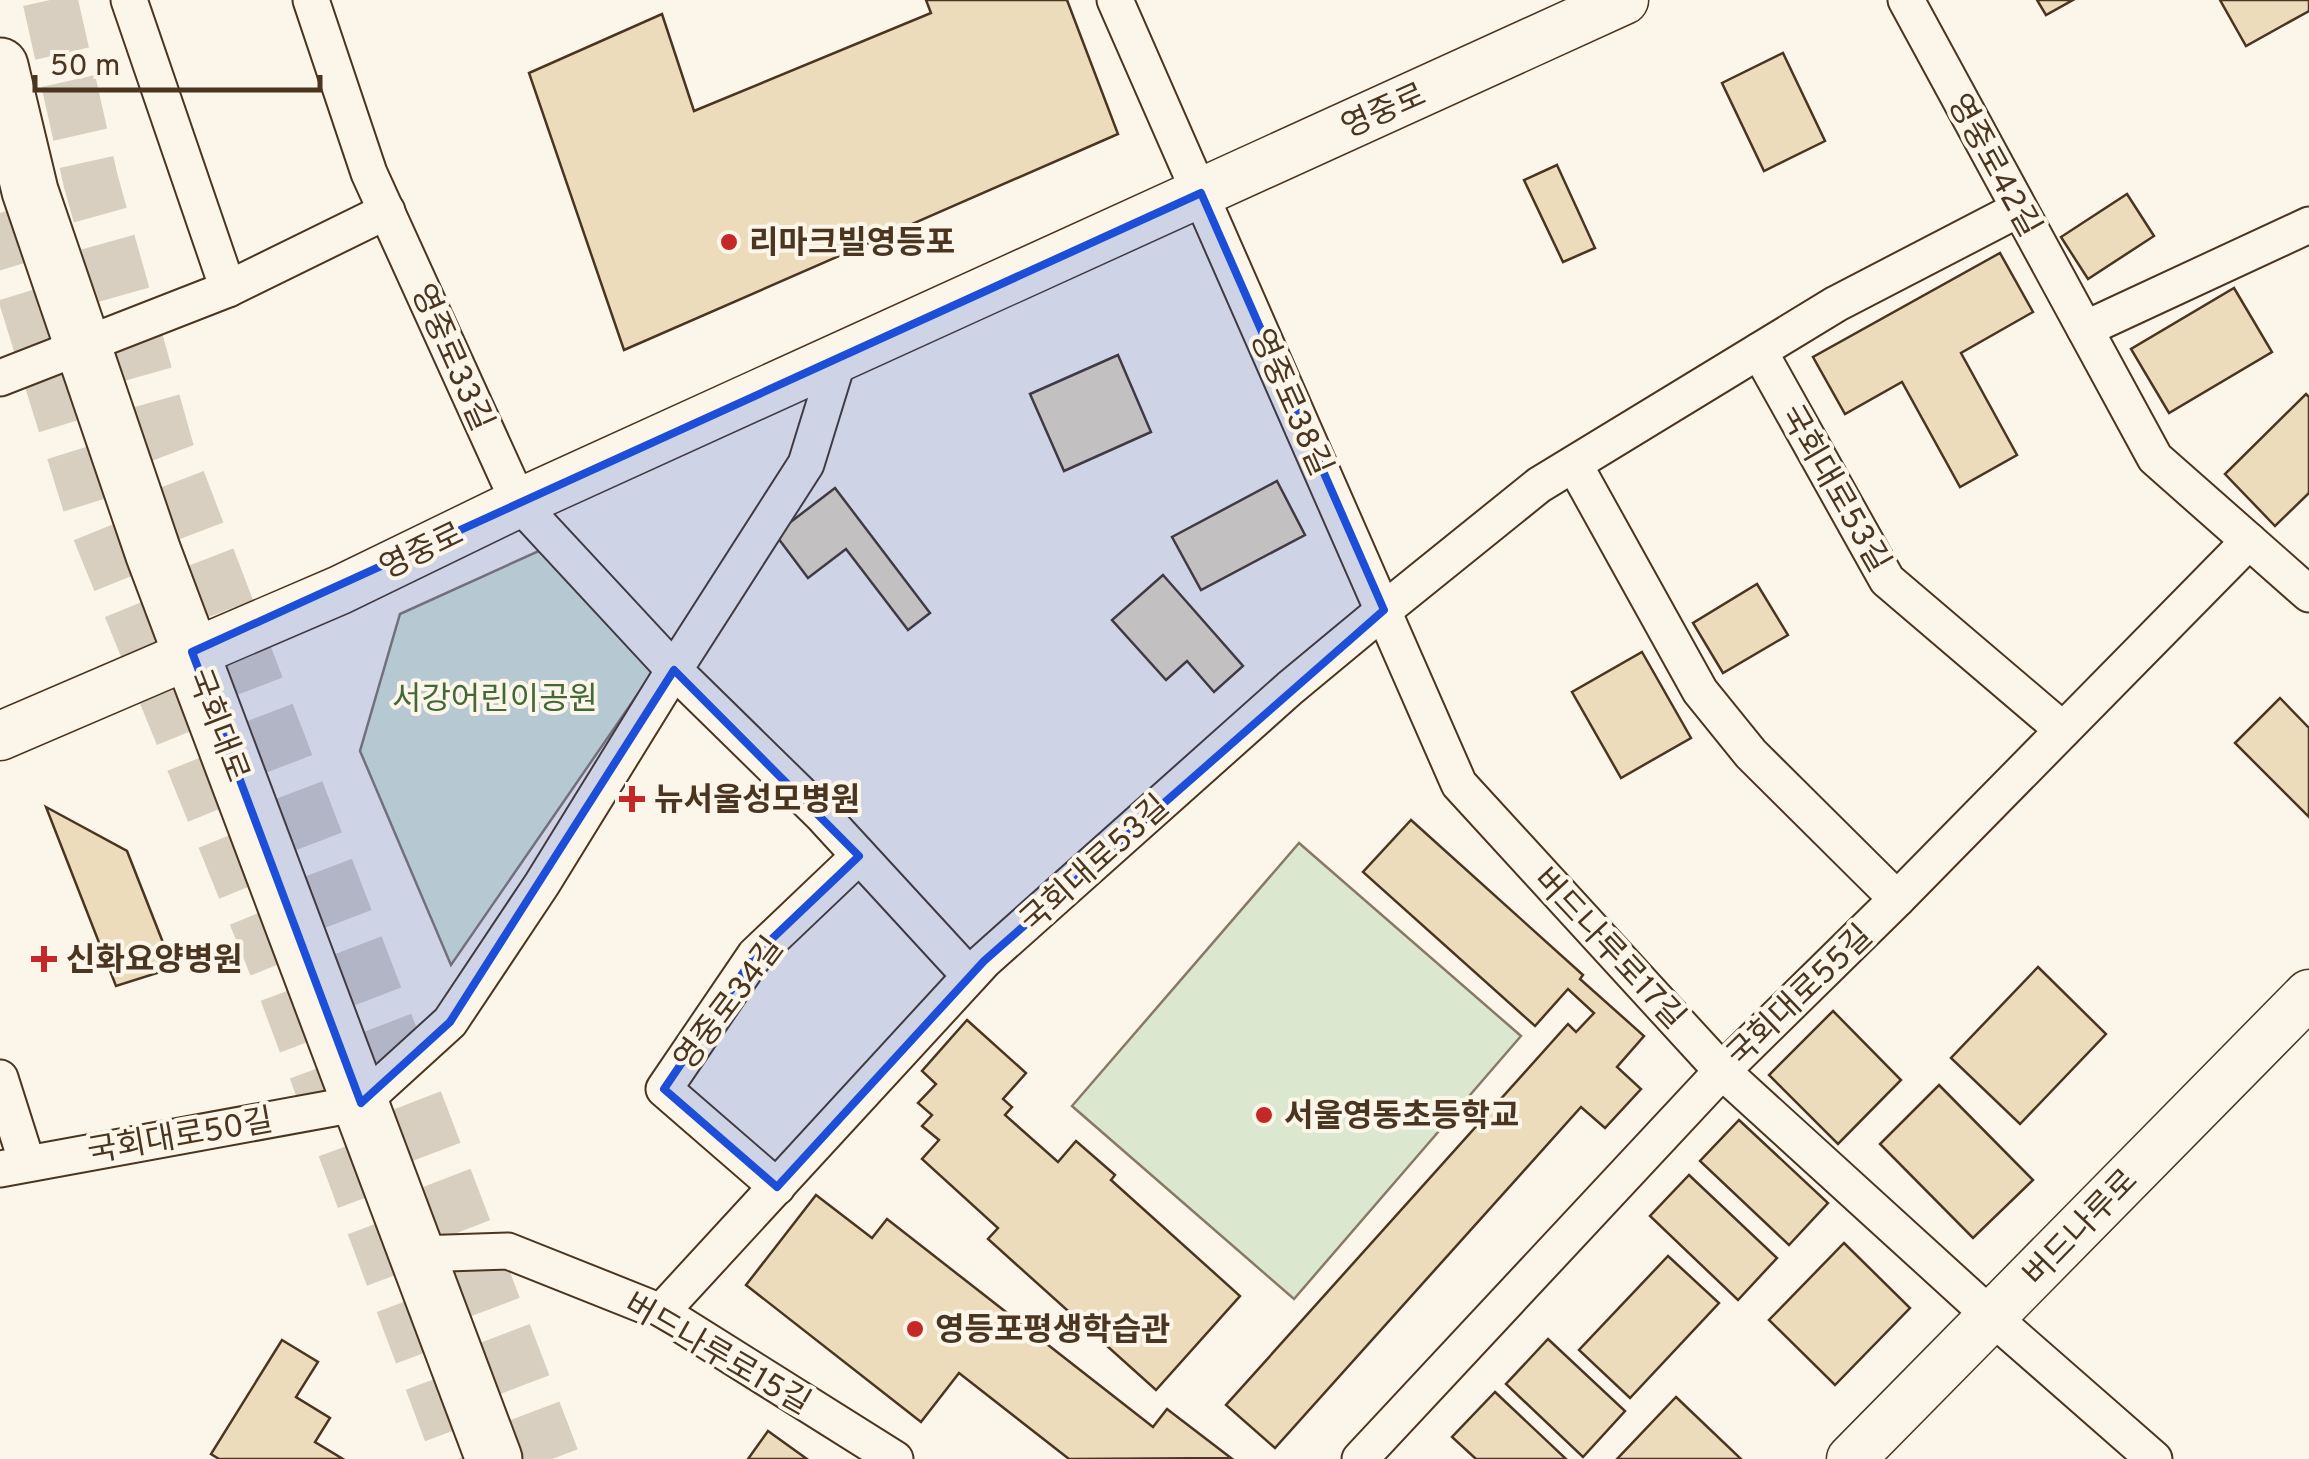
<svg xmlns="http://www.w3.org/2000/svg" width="2309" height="1459" viewBox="0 0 2309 1459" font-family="Overpass,'Noto Sans KR',sans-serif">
<rect width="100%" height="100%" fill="#fbf6e9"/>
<g fill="#dce7d0" stroke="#887966" stroke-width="2.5">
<polygon points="541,550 653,672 451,965 360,751 400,614"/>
<polygon points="1299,843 1521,1036 1294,1299 1072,1106"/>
</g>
<g fill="#ecdcbc" stroke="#4a3520" stroke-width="2.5">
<polygon points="926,0 1067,0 1118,134 624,350 529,73 662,14 694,111 931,13"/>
<polygon points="2037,0 2073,0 2046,15"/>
<polygon points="2220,0 2309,0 2309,11 2246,46"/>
<polygon points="1783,53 1825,141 1764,171 1722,83"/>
<polygon points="1557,165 1595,248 1563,262 1524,180"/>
<polygon points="2127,194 2154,236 2088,279 2061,237"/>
<polygon points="2000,253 2033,312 1961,353 2017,455 1960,487 1902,382 1845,414 1813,357"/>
<polygon points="2234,288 2272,352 2169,413 2131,349"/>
<polygon points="1118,355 1151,432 1064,471 1030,394"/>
<polygon points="2306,394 2309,397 2309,493 2275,526 2225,474"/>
<polygon points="1277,481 1305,535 1201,590 1172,537"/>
<polygon points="835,488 930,613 908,630 846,549 808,578 775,534"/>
<polygon points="1163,575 1243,666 1214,692 1187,661 1166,680 1112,620"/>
<polygon points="1757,584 1788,635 1723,673 1693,623"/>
<polygon points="1642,652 1691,738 1621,778 1572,692"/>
<polygon points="2280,698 2309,728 2309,817 2235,743"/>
<polygon points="46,807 127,851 173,968 116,986"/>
<polygon points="1411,820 1583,975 1580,979 1644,1036 1617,1067 1641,1089 1605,1128 1581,1107 1275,1448 1226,1405 1568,1024 1576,1032 1594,1013 1568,989 1535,1026 1363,872"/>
<polygon points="2038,967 2106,1034 2020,1124 1951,1058"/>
<polygon points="1833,1011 1901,1080 1838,1144 1769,1075"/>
<polygon points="967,1020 1026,1073 1003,1099 1012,1107 1005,1115 1058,1162 1076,1141 1115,1175 1111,1180 1240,1296 1156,1390 988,1239 998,1228 922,1159 939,1140 922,1126 932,1115 918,1103 936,1084 922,1071"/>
<polygon points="1939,1085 2033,1180 1973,1238 1880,1144"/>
<polygon points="1739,1120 1828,1203 1789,1245 1700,1161"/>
<polygon points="1689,1175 1777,1258 1738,1300 1650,1216"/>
<polygon points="816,1195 872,1238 887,1219 1153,1427 1167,1409 1231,1458 1069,1459 959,1373 921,1422 746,1285"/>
<polygon points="1844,1243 1910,1308 1835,1385 1769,1320"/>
<polygon points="1668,1256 1719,1303 1630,1398 1579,1350"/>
<polygon points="1548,1339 1625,1411 1583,1457 1506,1384"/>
<polygon points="282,1340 318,1362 296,1397 330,1418 315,1442 343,1459 219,1459 211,1454"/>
<polygon points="1495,1392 1566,1459 1476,1459 1452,1437"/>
<polygon points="1676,1397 1741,1459 1617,1459"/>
<polygon points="768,1431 807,1459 748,1459"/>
</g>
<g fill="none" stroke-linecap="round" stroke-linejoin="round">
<g stroke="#d8cfc1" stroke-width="55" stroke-dasharray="55 28" stroke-linecap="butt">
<polyline points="50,0 91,182 167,452 552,1459"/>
<polyline points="0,213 94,517 286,990 461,1459"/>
</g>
<g stroke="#4a3520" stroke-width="39">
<g id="street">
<polyline points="129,0 228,289"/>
<polyline points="311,0 369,173 519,503 674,670 821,814 970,976"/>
<polyline points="1115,0 1459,784 1722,1071 1992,1317 2154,1459"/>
<polyline points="1906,0 2155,458 2309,594"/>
<polyline points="2085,329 2309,225"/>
<polyline points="1759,351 1887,580 2063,730"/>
<polyline points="0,378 228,289 387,211"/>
<polyline points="1574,464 1700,691 1751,754 1897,899"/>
<polyline points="0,1078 27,1163"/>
<polyline points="0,1169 361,1103 450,1022 542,884 674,670 806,464 839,357"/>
<polyline points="777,1187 664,1089 755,955 859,856"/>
<polyline points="417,1254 508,1251 661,1312 895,1459"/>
<polyline points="661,1312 984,961 1290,688 1384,610 1539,485 1836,304 2019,209"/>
<polyline points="1360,1459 1722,1071 1897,899 2249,541"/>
</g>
</g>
<g stroke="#4a3520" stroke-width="51">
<g id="secondary">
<polyline points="0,736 340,590 519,503 1624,0"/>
<polyline points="1851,1459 2309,994"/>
</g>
</g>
<g stroke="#4a3520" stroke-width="59">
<polyline id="primary" points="0,66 30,191 153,552 494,1459"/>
</g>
<use href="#street" stroke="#fbf6e9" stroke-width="35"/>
<use href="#secondary" stroke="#fbf6e9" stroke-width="48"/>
<use href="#primary" stroke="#fbf6e9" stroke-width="55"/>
</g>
<path fill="#1d4ed8" fill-opacity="0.2" stroke="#1d4ed8" stroke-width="8" stroke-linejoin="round" d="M1201 193 1384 610 984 961 777 1187 664 1089 755 955 859 856 674 670 450 1022 361 1103 192 652Z"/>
<g fill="#c62828" stroke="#fbf6e9" stroke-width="4">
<circle cx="729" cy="242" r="10"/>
<path d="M627 784h10v10h10v10h-10v10h-10v-10h-10v-10h10z"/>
<path d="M39 944h10v10h10v10h-10v10h-10v-10h-10v-10h10z"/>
<circle cx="1264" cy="1115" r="10"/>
<circle cx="915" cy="1329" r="10"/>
</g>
<g text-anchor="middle" stroke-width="8" stroke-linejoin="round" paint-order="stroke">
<g font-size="32" fill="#4a3520" stroke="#fbf6e9">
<text transform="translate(1383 110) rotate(-24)" y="11">영중로</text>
<text transform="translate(1995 165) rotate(61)" y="11">영중로42길</text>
<text transform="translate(453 357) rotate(66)" y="11">영중로33길</text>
<text transform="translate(1292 402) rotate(66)" y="11">영중로38길</text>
<text transform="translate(1836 488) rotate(60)" y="11">국회대로53길</text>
<text transform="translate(421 550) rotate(-26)" y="11">영중로</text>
<text transform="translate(219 725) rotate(69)" y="11">국회대로</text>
<text transform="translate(1094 863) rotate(-42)" y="11">국회대로53길</text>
<text transform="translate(1610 948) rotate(47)" y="11">버드나루로17길</text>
<text transform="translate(1799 995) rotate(-44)" y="11">국회대로55길</text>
<text transform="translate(728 1003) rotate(-53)" y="11">영중로34길</text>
<text transform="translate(180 1135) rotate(-10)" y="11">국회대로50길</text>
<text transform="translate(2080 1227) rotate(-46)" y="11">버드나루로</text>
<text transform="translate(718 1353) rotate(30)" y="11">버드나루로15길</text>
</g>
<g font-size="32" font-weight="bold" fill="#4a3520" stroke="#fbf6e9" text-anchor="start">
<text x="749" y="253">리마크빌영등포</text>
<text x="654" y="810">뉴서울성모병원</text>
<text x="66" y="970">신화요양병원</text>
<text x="1284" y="1126">서울영동초등학교</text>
<text x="935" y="1340">영등포평생학습관</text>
</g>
<g font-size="32" fill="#436837" stroke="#fbf6e9">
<text x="495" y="709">서강어린이공원</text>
</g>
</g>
<path d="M35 75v15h285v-15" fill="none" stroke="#4a3520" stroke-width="5"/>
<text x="50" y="75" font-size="30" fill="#4a3520" stroke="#fbf6e9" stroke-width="8" paint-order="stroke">50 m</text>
</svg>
